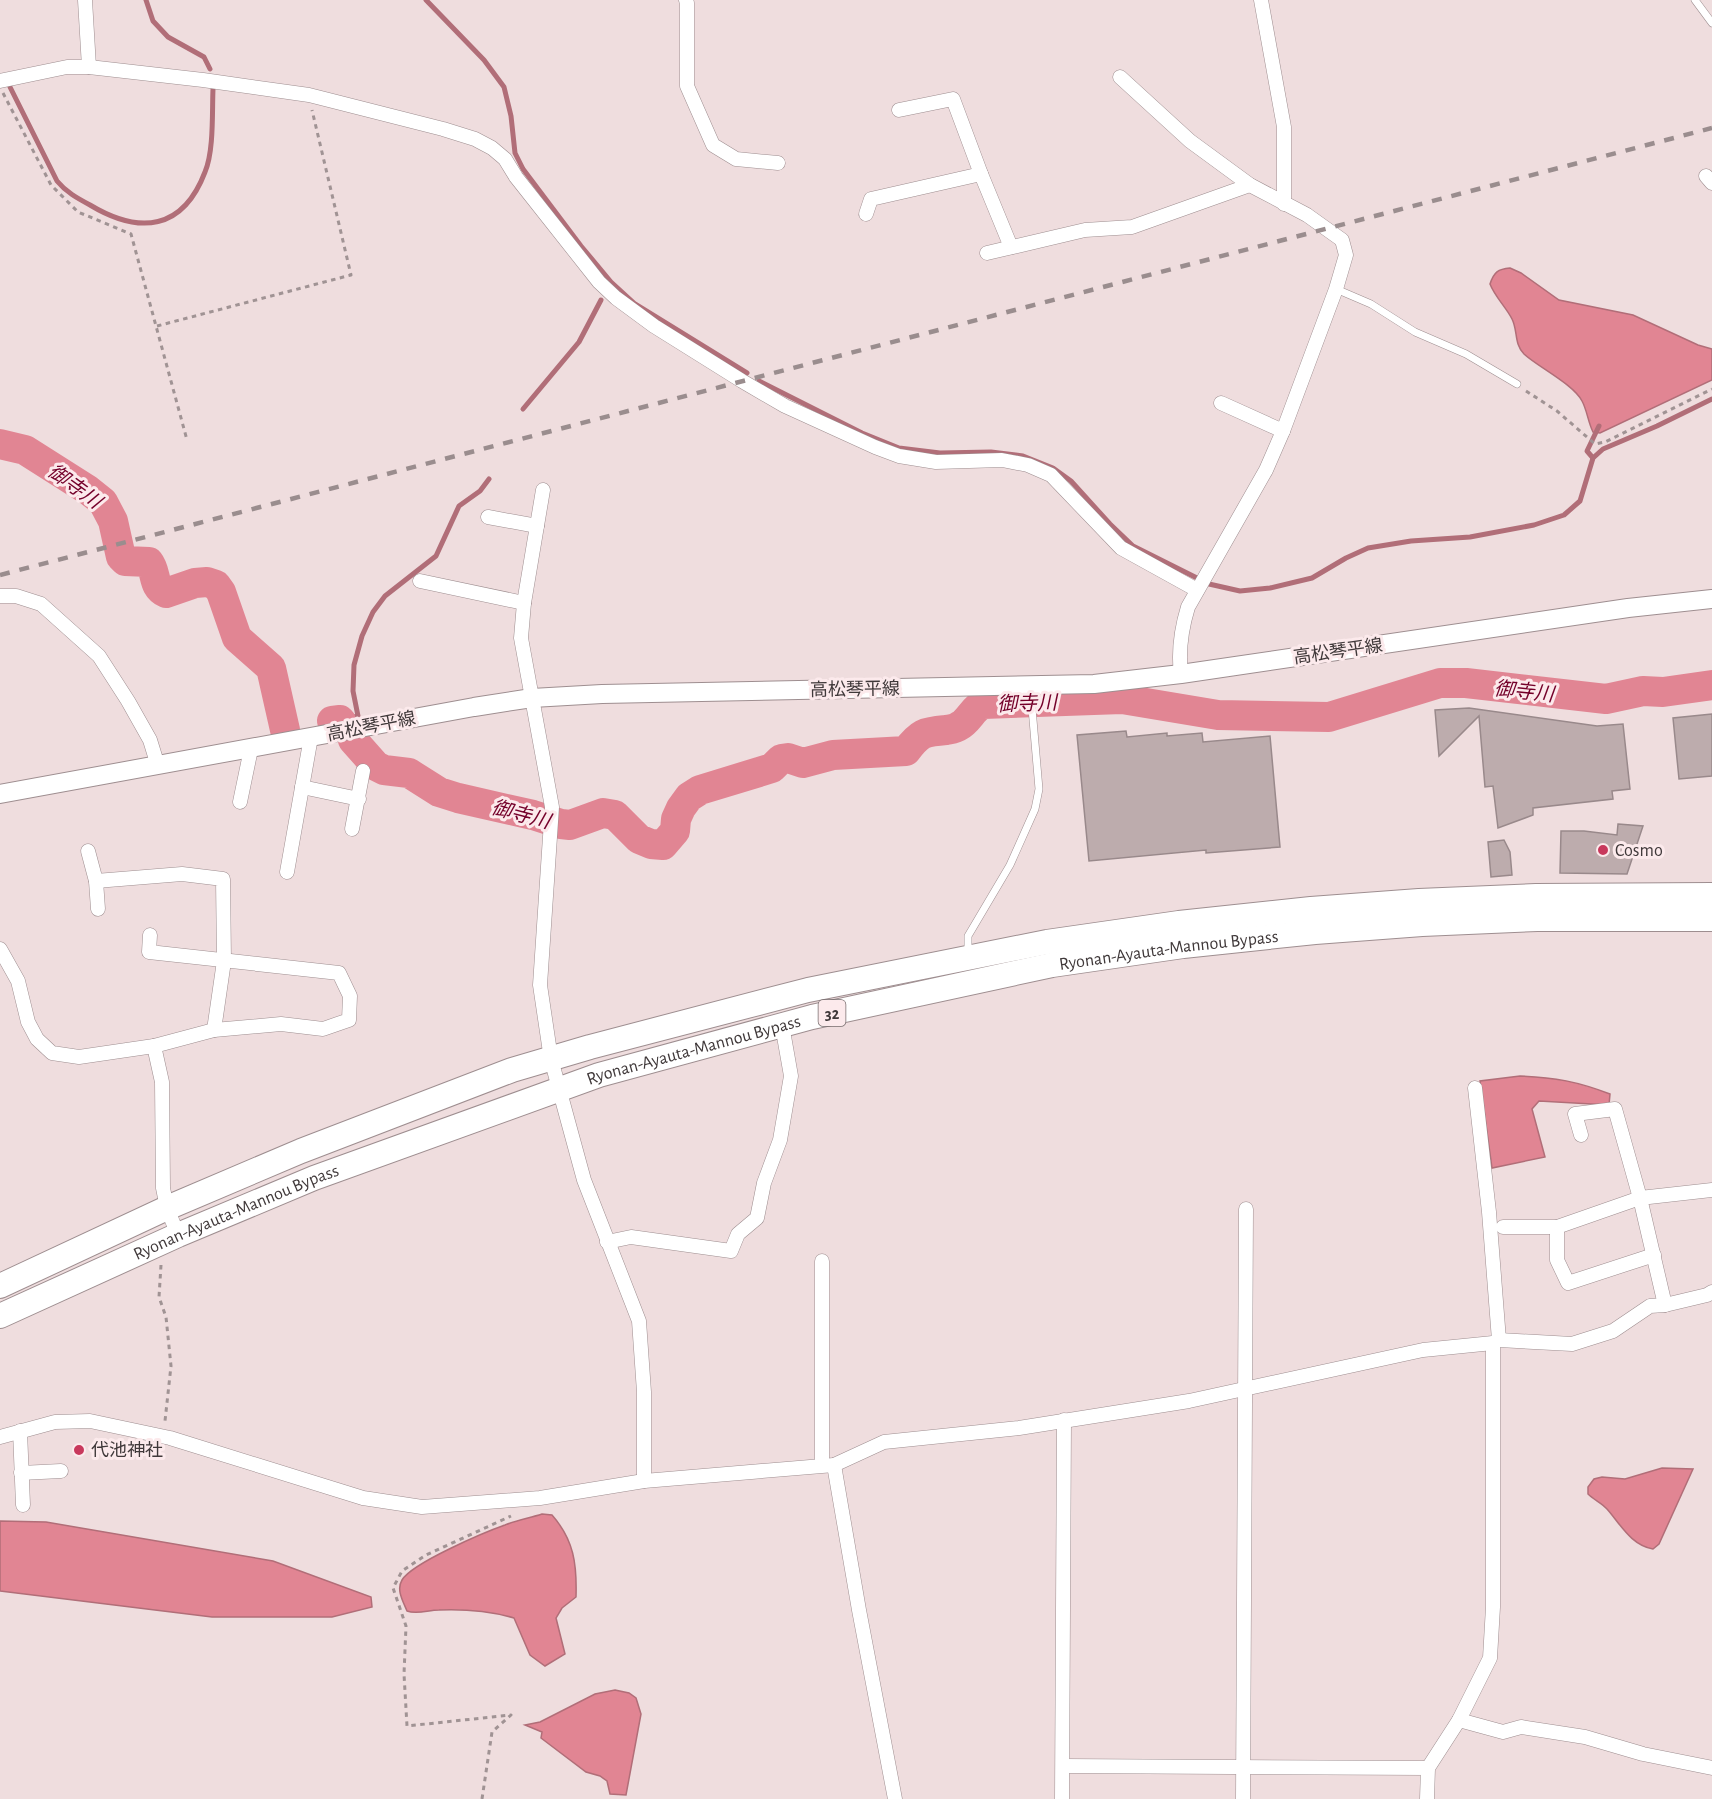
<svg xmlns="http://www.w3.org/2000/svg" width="1712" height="1799" viewBox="0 0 1712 1799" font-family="'Alegreya Sans','Noto Sans JP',sans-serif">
<rect width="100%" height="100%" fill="#efddde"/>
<g fill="#e18593" stroke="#b16e78" stroke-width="1.5">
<path d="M1510 268 1521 273 1559 300 1633 315 1698 345 1712 349V380L1600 433 1593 432C1588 422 1587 410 1582 401 1573 384 1538 367 1524 354 1514 344 1518 331 1512 319 1506 307 1495 297 1490 284 1494 272 1498 269 1510 268Z"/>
<path d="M1520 1076C1554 1077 1579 1082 1610 1094L1609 1105 1539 1101 1532 1109 1545 1157 1492 1168 1480 1081Z"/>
<path d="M1662 1468 1693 1469 1659 1544 1653 1549C1631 1545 1621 1525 1607 1509 1602 1503 1594 1500 1588 1494V1487L1594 1479 1602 1477 1625 1479Z"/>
<path d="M542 1514 552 1515C574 1540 577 1564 576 1597L562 1608 556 1618 565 1654 545 1666 530 1655 514 1618C490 1611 464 1609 439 1610 428 1610 417 1615 407 1611 403 1601 396 1590 402 1580 412 1563 485 1532 505 1525 517 1520 530 1518 542 1514Z"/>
<polygon points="0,1521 46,1522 273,1561 371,1597 372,1607 332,1617 212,1617 0,1591"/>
<polygon points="615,1690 629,1693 636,1698 641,1714 626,1795 610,1794 607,1781 600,1776 586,1772 541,1738 542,1732 525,1725 540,1722 595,1694"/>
</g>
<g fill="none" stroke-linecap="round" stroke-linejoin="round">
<g stroke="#b16e78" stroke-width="5">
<polyline points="146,0 153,21 168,37 204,57 210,69"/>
<polyline points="426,0 484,60 504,87 511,116 515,153 523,169 581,246 611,282 635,304 747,373"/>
<path d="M10 87 57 181C66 192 77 198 90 205 140 235 183 230 205 172 214 151 212 112 213 89"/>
<polyline points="759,381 862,433 899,448 940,453 991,452 1023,456 1053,468 1071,481 1110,524 1133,546 1209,584 1240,591 1270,588 1312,578 1346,558 1368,548 1411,541 1470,537 1534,525 1564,515 1580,501 1593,458 1603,449 1657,426 1712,399"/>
<polyline points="523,409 579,342 601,300"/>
<polyline points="1593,458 1587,451 1599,426"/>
<polyline points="340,720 358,716 353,691 354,665 362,636 373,612 385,596 436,556 459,506 480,491 489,479"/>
</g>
<g stroke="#e18593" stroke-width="30">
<path d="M0 444 25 450 88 490 103 502 113 521 121 557 125 561 149 562C157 572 152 587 166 593L195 583 207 582 216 585 221 592 237 638 271 668 285 730"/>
<polyline points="332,721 340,720 341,721"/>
<path d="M353 740 376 766 384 770 409 773 439 792 458 798 533 815 561 824 570 825 603 813 615 815 639 839 651 844 663 845 675 831 676 819 681 808 689 797 700 790 772 768 781 759 788 758 803 763 833 755 906 751C920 733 923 732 946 730 951 729 955 729 959 726 969 721 973 708 983 704L1122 699 1218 715 1329 717 1440 683H1466L1606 699 1643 691 1663 692 1712 685"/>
</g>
</g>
<g fill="#bdacad" stroke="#99898b" stroke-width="1.5">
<polygon points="1469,708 1597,726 1623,724 1630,789 1612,791 1613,799 1533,808 1533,815 1498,828 1493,786 1485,787 1479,716 1439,756 1435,710"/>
<polygon points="1712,714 1712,776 1679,779 1673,718"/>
<polygon points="1126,731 1127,737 1167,733 1167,736 1202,733 1203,742 1270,736 1280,847 1206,853 1206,850 1089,861 1077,735"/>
<polygon points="1618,824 1643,826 1627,874 1560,873 1561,831 1584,831 1617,835"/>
<polygon points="1504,840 1510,852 1512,875 1491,877 1488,842"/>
</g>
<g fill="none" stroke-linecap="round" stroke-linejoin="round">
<g stroke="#9e8e90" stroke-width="8">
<g id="lane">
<polyline points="1695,0 1712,23"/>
<polyline points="1336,289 1371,304 1415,332 1466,354 1517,384"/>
<polyline points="968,953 968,936 1010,865 1035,809 1039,789 1030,685"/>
</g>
</g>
<g stroke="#9e8e90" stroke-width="15">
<g id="street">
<polyline points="85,0 89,67"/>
<polyline points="686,0 687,3 687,86 713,145 736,159 778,163"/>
<polyline points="1261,0 1284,127 1284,204"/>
<path d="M1120 77 1190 141 1250 185 1307 215 1342 240 1346 255 1336 289 1283 431 1266 470 1188 607C1181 630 1178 650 1181 674"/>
<polyline points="0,81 67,67 89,67 203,80 309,95 443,129 475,139 492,148 505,159 516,177 599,282 616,298 654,326 742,381 785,406 875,447 899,456 936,462 1002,460 1028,465 1051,475 1121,548 1197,590"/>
<polyline points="899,110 953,99 981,174 1011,247"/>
<polyline points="1706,176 1712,183"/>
<polyline points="866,214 871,199 981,174"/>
<polyline points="987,253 1085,230 1132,227 1250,185"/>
<polyline points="1221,403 1283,431"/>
<polyline points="543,490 524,603 521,638 552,807 540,985 551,1059 584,1180 639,1321 644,1392 644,1481"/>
<polyline points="488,517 537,526"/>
<polyline points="420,581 524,603"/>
<polyline points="0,596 16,596 41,604 99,656 128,701 150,740 158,766"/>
<polyline points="302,787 359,799"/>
<polyline points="240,802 251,749"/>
<polyline points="352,829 363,771"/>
<polyline points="88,851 96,881 98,909"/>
<polyline points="287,872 311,737"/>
<polyline points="96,881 182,874 223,879 224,961 214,1030"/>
<polyline points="0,949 18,981 28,1022 37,1039 52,1053 79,1057 154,1046 214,1030 281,1024 323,1029 349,1020 350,996 339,973 149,952 150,935"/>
<polyline points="154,1046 162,1082 163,1188 167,1208 178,1235"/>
<polyline points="1475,1088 1489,1212 1499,1340"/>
<polyline points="1581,1135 1575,1114 1615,1109 1640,1198 1712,1190"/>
<polyline points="1503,1227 1557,1227 1640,1198 1665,1305"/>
<polyline points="1557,1227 1557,1260 1568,1283 1654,1255"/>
<polyline points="607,1242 631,1237 731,1251 738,1234 757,1218 764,1183 780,1140 791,1076 782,1025"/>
<polyline points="20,1431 23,1505"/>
<polyline points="0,1437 55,1422 90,1421 170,1438 363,1498 422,1507 540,1498 644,1481 834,1465 884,1442 1019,1428 1189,1401 1423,1350 1493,1343 1499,1340 1572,1344 1613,1331 1650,1306 1665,1305 1707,1295 1712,1292"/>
<polyline points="822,1465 822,1261"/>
<polyline points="834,1465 859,1610 895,1799"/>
<polyline points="21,1473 61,1471"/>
<polyline points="1459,1720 1503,1732 1521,1727 1585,1737 1643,1754 1712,1768"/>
<polyline points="1063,1766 1428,1768"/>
<polyline points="1062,1799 1064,1420"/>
<polyline points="1243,1799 1246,1209"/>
<polyline points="1427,1799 1428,1768 1459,1720 1490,1658 1493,1607 1493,1343"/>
</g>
</g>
<g stroke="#9e8e90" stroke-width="20">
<polyline id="secondary" points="0,794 474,707 532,698 602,694 1094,684 1181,674 1628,608 1712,599"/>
</g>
<g stroke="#9e8e90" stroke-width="26">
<g id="highway">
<polyline points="0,1286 167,1208 301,1151 512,1070 590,1047 808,990 1047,942 1179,923 1311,909 1419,901 1536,896 1712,895"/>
<path id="s1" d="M0 1316 178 1235 314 1178 599 1075 812 1017 1052 965 1183 946 1315 932 1422 924 1537 919H1712"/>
</g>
</g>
<g stroke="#a09394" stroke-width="3" stroke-dasharray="4.5 4.5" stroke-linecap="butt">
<polyline points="3,93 51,185 78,212 131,234 187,440"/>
<polyline points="157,326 351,275 312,110"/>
<polyline points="1526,391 1557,411 1595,444 1605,442 1712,389"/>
<polyline points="161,1265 159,1297 166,1317 171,1366 165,1421"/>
<polyline points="482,1799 492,1732 511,1715 407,1726 404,1674 406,1626 393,1588 402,1571 426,1555 511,1516"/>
</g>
<use href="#lane" stroke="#fff" stroke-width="7"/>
<use href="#street" stroke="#fff" stroke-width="14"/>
<use href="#secondary" stroke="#fff" stroke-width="18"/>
<use href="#highway" stroke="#fff" stroke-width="24"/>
<polyline stroke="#9a8d8e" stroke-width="4.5" stroke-dasharray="10 10" stroke-linecap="butt" points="0,575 1712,128"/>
</g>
<g fill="#c8385c" stroke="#fceaec" stroke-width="2">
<circle cx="1603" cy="850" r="6"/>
<circle cx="79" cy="1450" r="6"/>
</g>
<g text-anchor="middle" stroke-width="6" stroke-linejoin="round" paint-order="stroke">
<rect fill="#fceaec" stroke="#786e6f" stroke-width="1.5" x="818.5" y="1000" width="27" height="26" rx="4.5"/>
<g font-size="16" font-weight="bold" fill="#40393a">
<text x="832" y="1019">32</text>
</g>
<g font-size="18" fill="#40393a" stroke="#fceaec">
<text transform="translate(1338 651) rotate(-8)" y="6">高松琴平線</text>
<text transform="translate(855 689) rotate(-1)" y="6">高松琴平線</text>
<text transform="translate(371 726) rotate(-11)" y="6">高松琴平線</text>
<text dy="6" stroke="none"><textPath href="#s1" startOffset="1230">Ryonan-Ayauta-Mannou Bypass</textPath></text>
<text dy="6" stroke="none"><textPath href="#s1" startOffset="744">Ryonan-Ayauta-Mannou Bypass</textPath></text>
<text dy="6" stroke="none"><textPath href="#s1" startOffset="258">Ryonan-Ayauta-Mannou Bypass</textPath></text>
</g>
<g font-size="18" fill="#40393a" stroke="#fceaec" text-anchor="start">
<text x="1615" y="856">Cosmo</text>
<text x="91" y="1456">代池神社</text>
</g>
<g font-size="20" font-style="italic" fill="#74002a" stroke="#fceaec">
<text transform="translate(75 486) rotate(36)" y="7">御寺川</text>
<text transform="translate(1524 691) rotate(6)" y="7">御寺川</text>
<text transform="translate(1027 703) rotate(-2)" y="7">御寺川</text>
<text transform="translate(521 814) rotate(15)" y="7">御寺川</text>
</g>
</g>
</svg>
